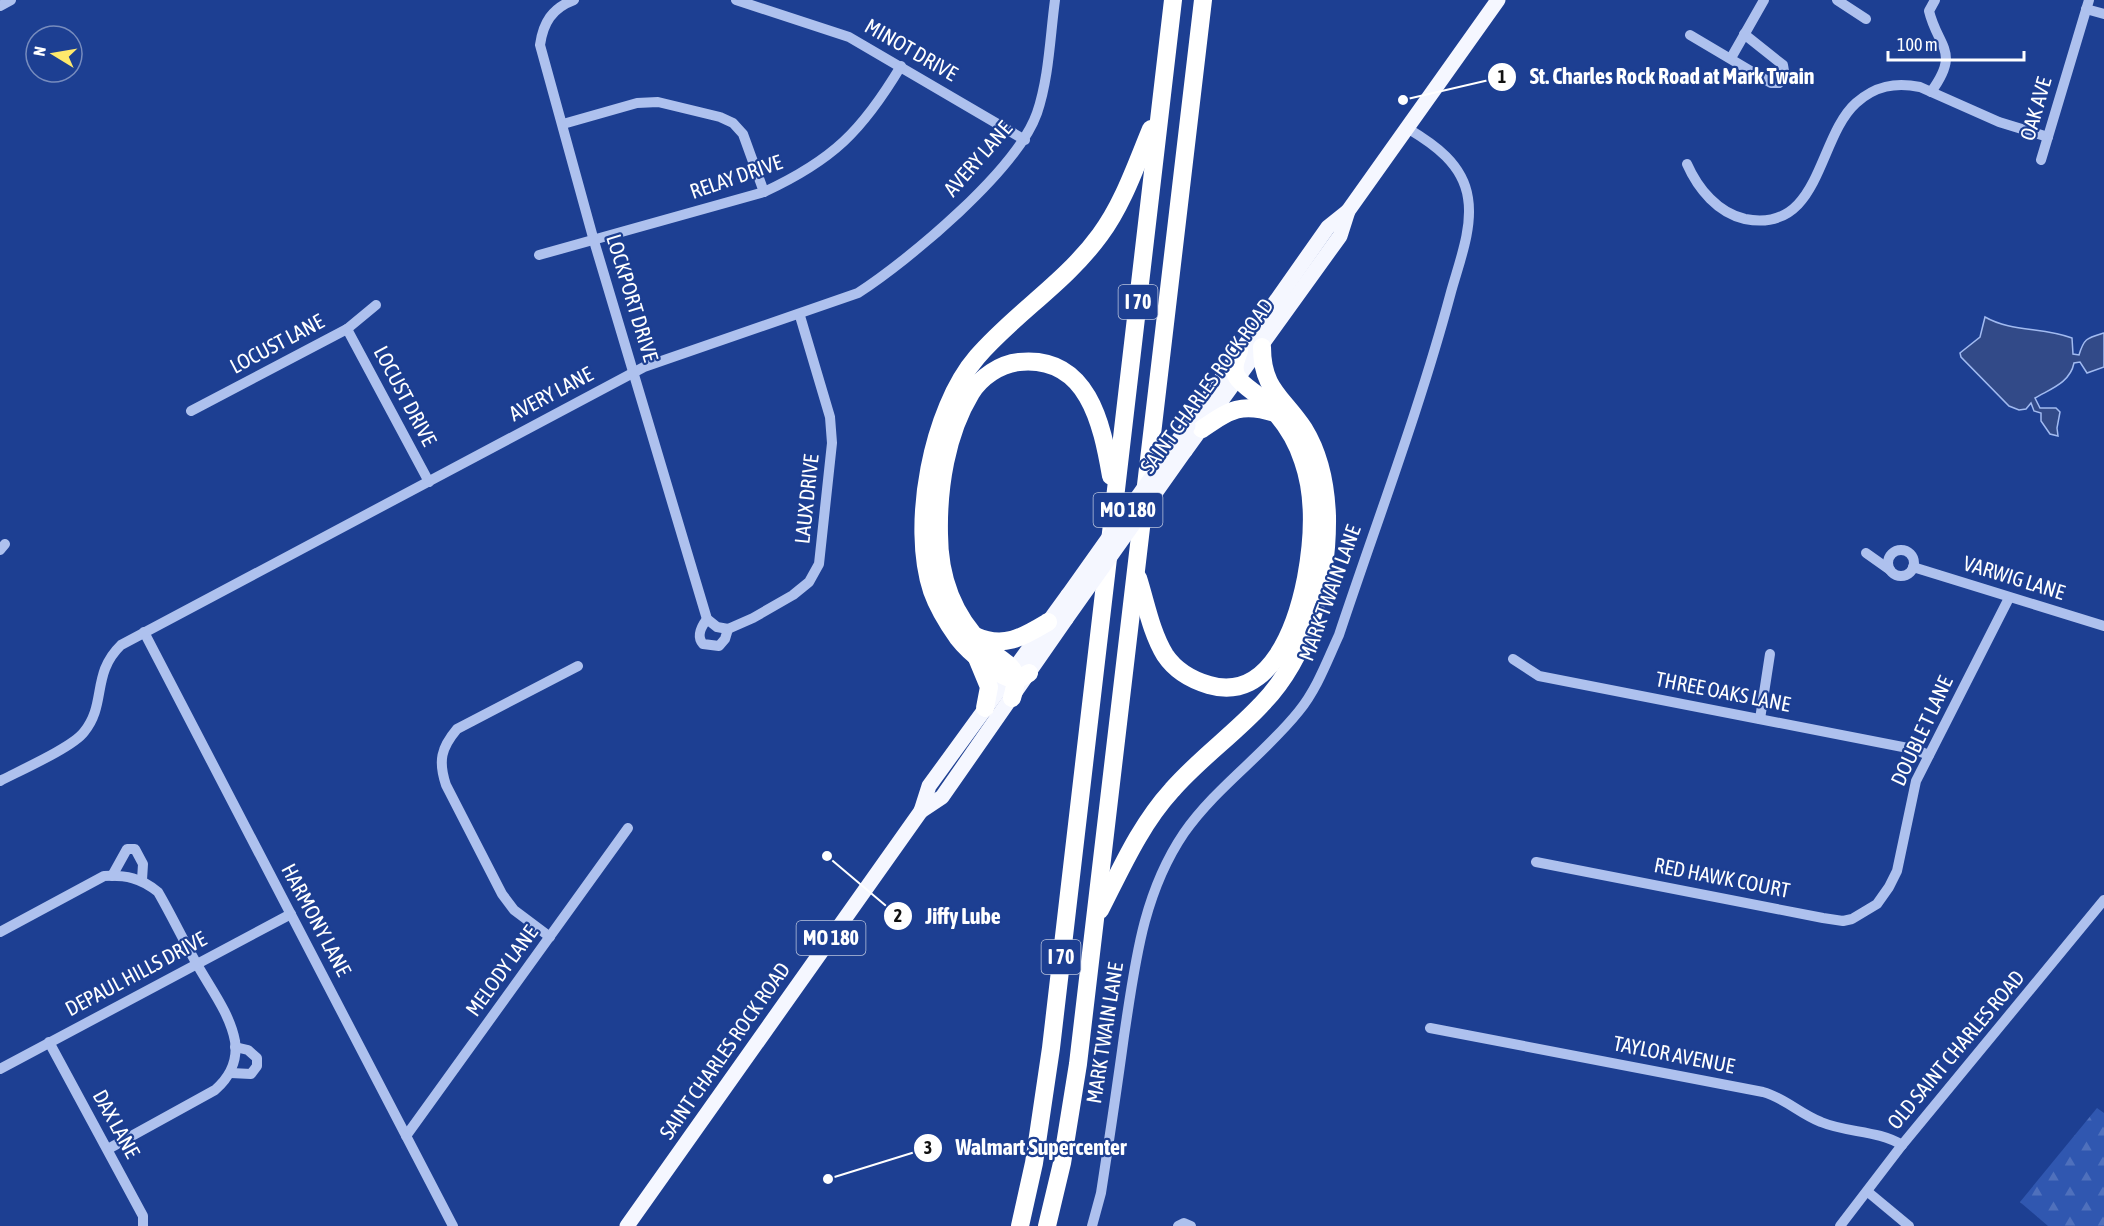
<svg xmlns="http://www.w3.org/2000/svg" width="2104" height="1226" viewBox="0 0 2104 1226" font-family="'Asap Condensed',sans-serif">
<defs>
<pattern id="forest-firs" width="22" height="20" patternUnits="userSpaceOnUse" patternTransform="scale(1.5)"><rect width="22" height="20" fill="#3057b0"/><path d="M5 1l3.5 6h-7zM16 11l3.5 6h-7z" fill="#4f70bc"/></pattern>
</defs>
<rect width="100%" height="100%" fill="#1d3f92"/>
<polygon fill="url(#forest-firs)" points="2097,1108 2104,1113 2104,1226 2048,1226 2020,1202"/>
<path fill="#324a88" stroke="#a1baf0" stroke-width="1.5" d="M1985 317C2011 332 2044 327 2072 338L2073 354 2079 355C2084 338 2087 338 2104 333V367L2087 373 2080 362 2074 363C2070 383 2050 389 2035 398L2040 408H2056L2060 412 2057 428 2058 436 2050 434 2041 421V413L2034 411 2031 403 2026 409 2019 410 2009 406 1961 357 1960 353 1980 337Z"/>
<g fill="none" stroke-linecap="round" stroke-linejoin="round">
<g stroke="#aec1ee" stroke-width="10">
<path d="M574 0C552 8 543 23 540 45L594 241 707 619 717 627 728 629 753 618 793 595 809 582 819 564 832 443 830 417 800 316"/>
<polyline points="736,0 849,37 1025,140"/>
<polyline points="1837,0 1866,19"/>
<polyline points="0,6 11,0"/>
<polyline points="2086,9 2104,14"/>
<polyline points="1690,35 1771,83 1779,83 1784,71 1783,65 1744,34"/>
<polyline points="1731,58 1764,0"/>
<path d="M1931 92C1961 51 1938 48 1929 11L1935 0"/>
<polyline points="563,124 637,103 658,102 720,117 733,123 743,134 764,192"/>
<polyline points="2041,160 2089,0"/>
<path d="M1687 164C1698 189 1718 213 1745 219 1821 234 1817 138 1856 103 1875 86 1895 82 1920 87L1999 122 2048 137"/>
<path d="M539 255 764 192C833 160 862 131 901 66"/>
<polyline points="347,329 429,482"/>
<polyline points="191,411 347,329 376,305"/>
<polyline points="0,550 5,544"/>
<circle cx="1901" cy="563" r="13"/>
<polyline points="1866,553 1890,570"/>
<polyline points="1913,567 2104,626"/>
<path d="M707 619C701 627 696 636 703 644L719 646 725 639 728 629"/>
<polyline points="144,632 453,1226"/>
<polyline points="1513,659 1539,676 1913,749 1929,755"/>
<polyline points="1760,719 1770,654"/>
<path d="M0 781C19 771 73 747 84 732 107 704 91 674 121 645L644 367 858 293C909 260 1017 170 1037 113 1049 78 1050 37 1055 0"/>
<polyline points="1536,862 1823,918 1843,921 1852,919 1877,904 1889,887 1897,871 1916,781 2009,598"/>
<polyline points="112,876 127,849 135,849 143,864 142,880"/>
<path d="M0 932 104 876C126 875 141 878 158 892 172 916 184 942 198 966 211 989 230 1014 235 1041 238 1061 229 1078 215 1090L108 1149"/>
<path d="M550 937 514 910 502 894 446 785C438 761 441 748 457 729L578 666"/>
<path d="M1430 1028 1763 1092C1785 1098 1800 1114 1821 1122 1847 1133 1878 1130 1902 1145"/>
<polyline points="49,1042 143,1216 143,1226"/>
<polyline points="0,1069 291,914"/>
<polyline points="231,1073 251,1074 257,1066 257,1058 248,1050 235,1047"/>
<polyline points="406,1136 628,828"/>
<polyline points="1868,1192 1909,1226"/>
<path d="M1092 1226 1101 1193C1109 1141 1117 1088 1124 1036 1135 965 1142 895 1184 833 1216 787 1264 755 1299 711 1317 689 1327 661 1339 635 1377 521 1420 408 1451 292 1459 263 1473 228 1468 198 1463 164 1434 144 1407 128"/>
<polyline points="1178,1226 1184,1223 1191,1226"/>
<polyline points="1840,1226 1902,1145 2104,900"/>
</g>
<g stroke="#f5f7ff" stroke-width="15">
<polyline points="1188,426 1328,227 1348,211"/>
<polyline points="1185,451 1340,236 1348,211 1498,0"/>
<polyline points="921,811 942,797 1066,619"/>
<polyline points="627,1226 921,811 929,786 1068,595"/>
</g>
<g stroke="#fff" stroke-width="18">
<path d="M1202 429C1230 410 1241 402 1275 413"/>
<path d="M1138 578C1146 603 1151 632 1165 655 1175 670 1192 680 1209 685 1271 703 1297 624 1306 578 1313 540 1316 498 1303 461 1295 436 1280 415 1261 398 1253 391 1242 385 1237 377 1232 368 1236 360 1239 351"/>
<path d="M975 636C1004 649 1023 637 1048 622"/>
<polyline points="977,658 989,687 985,708"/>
<path d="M1029 673C1026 675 1021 678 1017 679 1001 680 968 651 958 638 948 624 938 608 932 591 910 525 932 409 977 357 1015 313 1065 283 1100 235 1123 204 1136 165 1151 129"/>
<path d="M1012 698C1014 690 1018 681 1014 672 1009 662 992 654 983 645 953 615 939 577 939 534 938 488 946 434 971 393 981 377 1000 364 1019 362 1088 355 1102 424 1111 476"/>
<path d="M1100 910C1121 869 1140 825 1172 790 1199 759 1233 735 1261 705 1308 657 1328 583 1327 516 1326 487 1320 455 1304 429 1283 397 1262 390 1262 347"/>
<polyline points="1020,1226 1034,1163 1051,1048 1173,0"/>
<polyline points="1047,1226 1062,1163 1078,1064 1203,0"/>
</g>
<g stroke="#f5f7ff" stroke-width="15">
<polyline points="1068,595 1188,426"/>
<polyline points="1066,619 1185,451"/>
</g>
</g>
<g text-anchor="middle" stroke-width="4.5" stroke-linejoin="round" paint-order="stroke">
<g fill="#1d3f92" stroke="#bbc5de" stroke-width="1.5">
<rect x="1118.5" y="285" width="39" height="34" rx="4.5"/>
<rect x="1093.5" y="493" width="69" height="34" rx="4.5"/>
<rect x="796.5" y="921" width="69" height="34" rx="4.5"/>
<rect x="1041.5" y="940" width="39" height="34" rx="4.5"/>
</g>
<g font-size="20" font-weight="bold" fill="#fff">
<text x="1138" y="309">I 70</text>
<text x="1128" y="517">MO 180</text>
<text x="831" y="945">MO 180</text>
<text x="1061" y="964">I 70</text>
</g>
<g font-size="21" fill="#fff" stroke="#1d3f92">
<text transform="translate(911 50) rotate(30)" y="7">MINOT DRIVE</text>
<text transform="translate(2036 109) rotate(-74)" y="7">OAK AVE</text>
<text transform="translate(978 159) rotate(-49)" y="7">AVERY LANE</text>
<text transform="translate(736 177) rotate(-19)" y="7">RELAY DRIVE</text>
<text transform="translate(632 298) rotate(73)" y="7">LOCKPORT DRIVE</text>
<text transform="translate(277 344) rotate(-28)" y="7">LOCUST LANE</text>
<text transform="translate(1207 386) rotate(-54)" y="7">SAINT CHARLES ROCK ROAD</text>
<text transform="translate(551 394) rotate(-28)" y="7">AVERY LANE</text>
<text transform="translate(405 396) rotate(62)" y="7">LOCUST DRIVE</text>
<text transform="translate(807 499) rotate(-84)" y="7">LAUX DRIVE</text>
<text transform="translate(2014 578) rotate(17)" y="7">VARWIG LANE</text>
<text transform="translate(1330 593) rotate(-70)" y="7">MARK TWAIN LANE</text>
<text transform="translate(1723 692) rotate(11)" y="7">THREE OAKS LANE</text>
<text transform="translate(1922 731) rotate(-65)" y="7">DOUBLE T LANE</text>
<text transform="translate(1722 878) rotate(11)" y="7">RED HAWK COURT</text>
<text transform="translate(316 920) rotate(62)" y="7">HARMONY LANE</text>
<text transform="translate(502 971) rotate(-54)" y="7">MELODY LANE</text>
<text transform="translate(136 974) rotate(-28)" y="7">DEPAUL HILLS DRIVE</text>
<text transform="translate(1105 1033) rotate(-81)" y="7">MARK TWAIN LANE</text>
<text transform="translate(1956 1050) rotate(-50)" y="7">OLD SAINT CHARLES ROAD</text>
<text transform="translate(725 1051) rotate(-55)" y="7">SAINT CHARLES ROCK ROAD</text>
<text transform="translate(1674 1055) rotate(11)" y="7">TAYLOR AVENUE</text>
<text transform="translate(116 1124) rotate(61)" y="7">DAX LANE</text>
</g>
</g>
<path fill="none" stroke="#fff" stroke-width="2" d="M1403 100L1502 77M827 856L898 916M828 1179L928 1148"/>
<g fill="#fff" stroke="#1d3f92" stroke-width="2">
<circle cx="1403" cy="100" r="6"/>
<circle cx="827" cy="856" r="6"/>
<circle cx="828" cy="1179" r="6"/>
<circle cx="1502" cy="77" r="15"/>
<circle cx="898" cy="916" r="15"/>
<circle cx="928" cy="1148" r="15"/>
</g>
<g font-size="18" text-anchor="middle" font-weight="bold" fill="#111">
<text x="1502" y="83">1</text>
<text x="898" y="922">2</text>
<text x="928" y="1154">3</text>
</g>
<g font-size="22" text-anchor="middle" font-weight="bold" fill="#fff" stroke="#1d3f92" stroke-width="4.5" stroke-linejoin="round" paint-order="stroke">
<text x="1672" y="84">St. Charles Rock Road at Mark Twain</text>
<text x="963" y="924">Jiffy Lube</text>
<text x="1041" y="1155">Walmart Supercenter</text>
</g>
<g transform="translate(54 54) rotate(281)"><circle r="28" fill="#1d3f92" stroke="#778cbe" stroke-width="1.5"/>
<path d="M0-4.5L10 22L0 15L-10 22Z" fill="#fee96c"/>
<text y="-9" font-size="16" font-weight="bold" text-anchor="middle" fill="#ffffff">N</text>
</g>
<path d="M1888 51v9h136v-9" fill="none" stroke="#ffffff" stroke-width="3"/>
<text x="1897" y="51" font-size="18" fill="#ffffff" stroke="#1d3f92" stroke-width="4.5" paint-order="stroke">100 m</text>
</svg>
